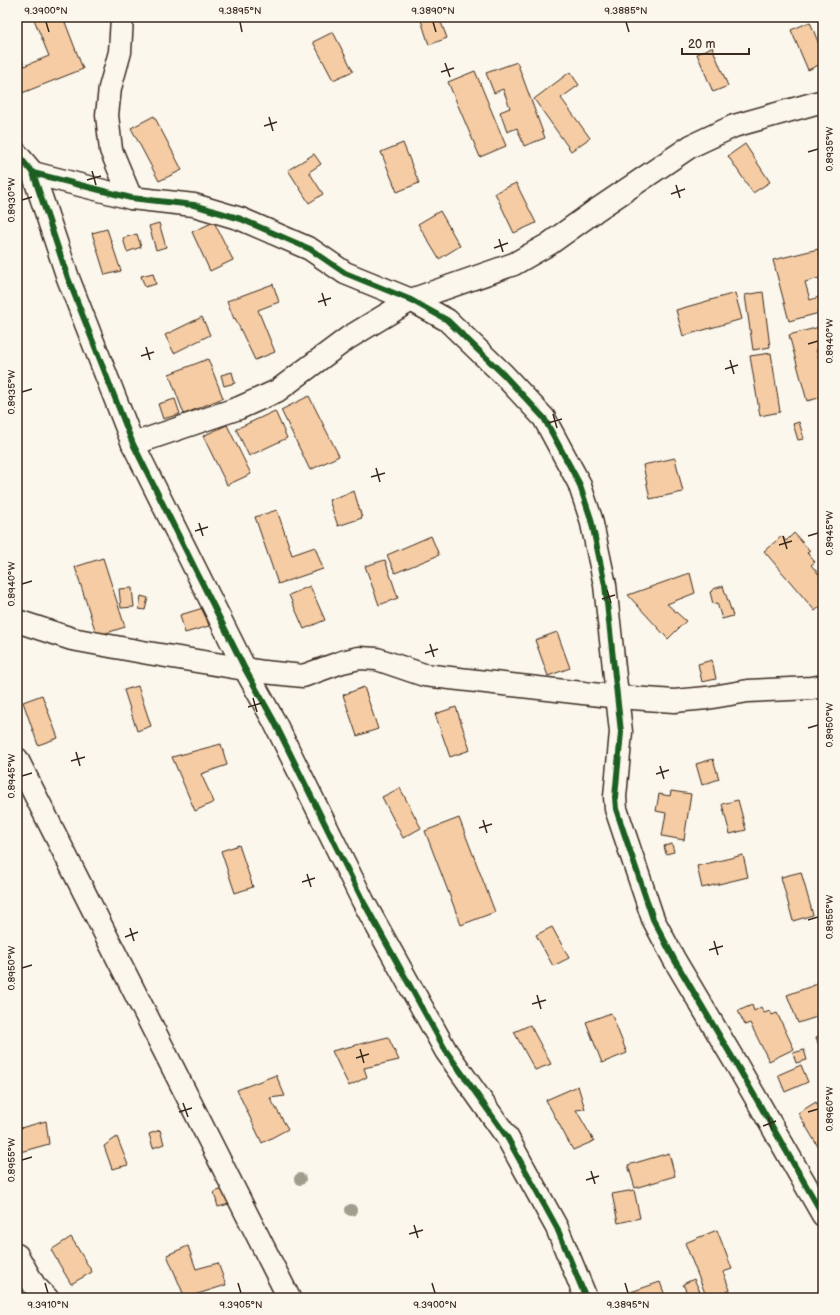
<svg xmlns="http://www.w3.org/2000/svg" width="840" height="1315" viewBox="0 0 840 1315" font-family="'Balsamiq Sans',sans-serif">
<rect width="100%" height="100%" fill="#fbf7ec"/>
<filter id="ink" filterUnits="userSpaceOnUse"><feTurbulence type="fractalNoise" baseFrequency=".025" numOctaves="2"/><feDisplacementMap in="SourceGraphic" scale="8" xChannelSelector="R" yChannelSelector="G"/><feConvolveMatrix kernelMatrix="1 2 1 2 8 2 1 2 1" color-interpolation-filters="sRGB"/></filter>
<g filter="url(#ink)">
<g fill="#f5cca4" stroke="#3b2a1e">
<polygon points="33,17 63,17 83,69 17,95 17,47 24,66 49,56"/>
<polygon points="420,17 439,17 447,38 429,45"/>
<polygon points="810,22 823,54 823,63 808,70 791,30"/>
<polygon points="333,32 353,71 333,80 313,42"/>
<polygon points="712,47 728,86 713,92 697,54"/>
<polygon points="517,62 545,138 524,146 517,128 507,132 500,112 510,108 503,89 494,93 486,73"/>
<polygon points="475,71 506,146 480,157 448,82"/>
<polygon points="570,72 579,85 561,98 590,138 571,151 534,99"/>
<polygon points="154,116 182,170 159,181 131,128"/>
<polygon points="403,143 419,183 397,192 381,152"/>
<polygon points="745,144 770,182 753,193 728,156"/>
<polygon points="314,154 321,164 309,172 323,194 309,203 288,170"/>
<polygon points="516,183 536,223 514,233 495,193"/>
<polygon points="440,211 460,246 439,259 418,224"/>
<polygon points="214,222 233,260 210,271 192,232"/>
<polygon points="159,223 166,247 156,250 149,226"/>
<polygon points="107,229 121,271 105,275 92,233"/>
<polygon points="137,234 141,247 127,252 123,238"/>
<polygon points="818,249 823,266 823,277 805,282 810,300 819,297 823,312 789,321 773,260"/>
<polygon points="153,273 156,284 145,287 141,276"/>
<polygon points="273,284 279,302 258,310 275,352 255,360 235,318 234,319 227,301"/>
<polygon points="763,292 770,347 753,350 745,295"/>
<polygon points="735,293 742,319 683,336 676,310"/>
<polygon points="202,317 210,335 174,353 165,335"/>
<polygon points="823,326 823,347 816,349 823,374 823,397 807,401 789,335"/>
<polygon points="771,353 780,412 760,416 750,356"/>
<polygon points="208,359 223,398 184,414 169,374"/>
<polygon points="232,372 235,383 224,386 221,375"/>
<polygon points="309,396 339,456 310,470 281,410"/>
<polygon points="175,399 180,414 163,419 158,404"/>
<polygon points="275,411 287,438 249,456 236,429"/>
<polygon points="799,422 804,439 798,440 793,424"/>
<polygon points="227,425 251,474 227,485 203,436"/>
<polygon points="675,458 683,492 650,499 643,465"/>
<polygon points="354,491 362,518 338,526 329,500"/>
<polygon points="277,510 292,555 315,547 323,569 278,584 255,517"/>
<polygon points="794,533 810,551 807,553 815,562 811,565 823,579 823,604 815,611 764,551 782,536 786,541"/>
<polygon points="431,536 439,555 395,573 387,555"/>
<polygon points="103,558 125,627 97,636 75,567"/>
<polygon points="385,560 398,598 379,605 365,566"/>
<polygon points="690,573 695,593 667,604 686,621 668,639 628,595"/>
<polygon points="310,586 325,620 304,629 289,595"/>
<polygon points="723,586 733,616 722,619 717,603 713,604 710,592 713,591 713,589"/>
<polygon points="132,588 134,607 121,608 119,589"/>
<polygon points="141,596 148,598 145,610 139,609"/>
<polygon points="203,608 209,626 185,633 180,615"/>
<polygon points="557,632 570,668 548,676 535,640"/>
<polygon points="712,660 716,679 702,682 698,664"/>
<polygon points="138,686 151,726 137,731 124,690"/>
<polygon points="364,687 378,729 357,736 343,695"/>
<polygon points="42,695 58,738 38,745 23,702"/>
<polygon points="456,707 470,750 450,757 435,714"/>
<polygon points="221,744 227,765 201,774 214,802 195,811 172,757"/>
<polygon points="713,759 719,779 702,785 696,764"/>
<polygon points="400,788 421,828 403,838 382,797"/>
<polygon points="671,791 691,794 684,840 662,836 666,813 656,811 659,794 670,796"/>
<polygon points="738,800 746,830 730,834 722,804"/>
<polygon points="459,818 495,912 461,925 425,831"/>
<polygon points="672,844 674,852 666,854 664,846"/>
<polygon points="239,845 253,887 235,893 221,851"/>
<polygon points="743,855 748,877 702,888 697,866"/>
<polygon points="801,872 813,915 793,921 781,877"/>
<polygon points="552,927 569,958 553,966 536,935"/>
<polygon points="823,982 823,1015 798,1023 787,995"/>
<polygon points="752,1005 754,1011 761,1007 764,1013 770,1011 772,1015 777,1013 794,1049 769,1061 750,1023 745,1025 738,1011"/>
<polygon points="611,1013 627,1053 602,1063 586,1022"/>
<polygon points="530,1025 551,1064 535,1070 514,1032"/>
<polygon points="823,1035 823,1051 821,1051 816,1037"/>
<polygon points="388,1037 399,1060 364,1068 367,1077 349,1086 332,1051"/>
<polygon points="804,1050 807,1060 796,1063 793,1053"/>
<polygon points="801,1065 808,1082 785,1092 778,1075"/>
<polygon points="276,1075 285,1096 270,1098 288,1129 262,1143 237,1090"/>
<polygon points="578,1086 585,1109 576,1110 594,1141 573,1150 546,1100"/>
<polygon points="816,1102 823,1114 823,1155 798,1113"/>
<polygon points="46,1121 49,1144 20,1152 17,1142 17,1129"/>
<polygon points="160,1130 164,1144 153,1148 149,1134"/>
<polygon points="117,1137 128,1165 112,1169 104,1146"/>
<polygon points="669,1153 675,1176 635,1188 628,1165"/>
<polygon points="224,1189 229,1204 218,1207 214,1192"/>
<polygon points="634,1190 640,1218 618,1223 612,1194"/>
<polygon points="717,1230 732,1269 723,1272 730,1290 710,1298 707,1298 685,1243"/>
<polygon points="71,1237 92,1272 71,1284 51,1250"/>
<polygon points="188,1246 196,1269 218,1263 226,1285 185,1298 167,1255"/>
<polygon points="694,1279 703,1298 689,1298 683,1284"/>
<polygon points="660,1282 666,1298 626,1298 625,1294"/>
</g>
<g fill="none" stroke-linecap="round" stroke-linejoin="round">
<g stroke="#3b2a1e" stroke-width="25">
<g id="minor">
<polyline points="122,17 120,52 110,88 107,115 111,150 131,198"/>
<polyline points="17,154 33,173 68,278 133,444 245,669 274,721 363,901 446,1051 507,1137 557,1228 586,1298"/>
<polyline points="33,173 131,198 194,205 241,219 310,249 345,273 411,300 447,320 503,374 544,418 579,483 591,519 605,585 621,732 615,797 616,809 653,919 674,959 738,1067 823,1215"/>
<polyline points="133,444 239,408 277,391 348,338 411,300 514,264 549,244 595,211 691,146 734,126 823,101"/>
<polyline points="17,621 72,639 148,653 264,672 303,676 342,662 359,658 377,659 424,675 618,697 674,701 707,698 748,691 812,688 823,686"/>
<polyline points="17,759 289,1298"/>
<polyline points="17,1255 34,1285 47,1298"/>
</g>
</g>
<use href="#minor" stroke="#fbf7ec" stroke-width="22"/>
<g stroke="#fbf7ec" stroke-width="8">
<g id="cycleway">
<polyline points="17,154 33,173 68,278 133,444 245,669 274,721 363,901 446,1051 507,1137 557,1228 586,1298"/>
<polyline points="33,173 131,198 194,205 241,219 310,249 345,273 411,300 447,320 503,374 544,418 579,483 591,519 605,585 621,732 615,797 616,809 653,919 674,959 738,1067 823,1215"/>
</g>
</g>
<use href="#cycleway" stroke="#1b5e20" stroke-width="6"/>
</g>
<g fill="#9f9e8d">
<circle cx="300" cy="1179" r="6"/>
<circle cx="351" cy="1210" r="6"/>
</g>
</g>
<path fill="none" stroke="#3b2a1e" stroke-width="1.5" d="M46 22 49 32M240 22 242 32M433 22 436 32M626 22 629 32M445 63 450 77M441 72 454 68M269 117 273 131M264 126 277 122M808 152 818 149M92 171 96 185M87 180 101 176M676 185 680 198M671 194 685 189M22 200 32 197M499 239 503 252M494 248 508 243M322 293 326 306M318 302 331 298M808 344 818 341M146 347 150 360M141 356 154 352M730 360 734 374M725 369 738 365M22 392 32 389M553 414 557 428M548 423 562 419M376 468 380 482M371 477 385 473M199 523 203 536M195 531 208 527M783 536 787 549M808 536 818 533M779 545 792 541M22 584 32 581M607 590 611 603M602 599 615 595M430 644 434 657M425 653 438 649M253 698 257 712M248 707 262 703M808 728 818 725M76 752 80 766M71 761 85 757M660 766 664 779M656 774 669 770M22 776 32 773M483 820 487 833M479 828 492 824M307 874 311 887M302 882 315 878M808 920 818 917M130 928 134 941M125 937 138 932M714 941 718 955M709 950 723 946M22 968 32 965M537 995 541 1009M532 1004 546 1000M360 1049 364 1063M356 1058 369 1054M183 1103 188 1117M179 1112 192 1108M808 1112 818 1109M768 1117 772 1130M763 1126 776 1121M22 1160 32 1157M591 1171 595 1184M586 1180 599 1176M414 1225 418 1238M409 1234 423 1230M45 1283 48 1293M238 1283 241 1293M432 1283 435 1293M625 1283 628 1293"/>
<rect width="840" height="1315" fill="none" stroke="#fbf7ec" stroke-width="44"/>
<path d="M682 48v6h67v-6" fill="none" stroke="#3b2a1e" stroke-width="2"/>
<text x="688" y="48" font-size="12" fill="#3b2a1e" stroke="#fbf7ec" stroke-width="3" paint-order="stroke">20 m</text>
<rect x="22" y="22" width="796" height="1271" fill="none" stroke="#3b2a1e" stroke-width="1.5"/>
<g font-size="10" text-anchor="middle" fill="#3b2a1e">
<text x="46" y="14">9.3900°N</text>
<text x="240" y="14">9.3895°N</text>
<text x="433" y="14">9.3890°N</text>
<text x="626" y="14">9.3885°N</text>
<text transform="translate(829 149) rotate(-90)" y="4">0.8935°W</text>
<text transform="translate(11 200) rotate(-90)" y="4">0.8930°W</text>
<text transform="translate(829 341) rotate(-90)" y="4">0.8940°W</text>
<text transform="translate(11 392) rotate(-90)" y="4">0.8935°W</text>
<text transform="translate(829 533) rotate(-90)" y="4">0.8945°W</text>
<text transform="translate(11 584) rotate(-90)" y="4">0.8940°W</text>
<text transform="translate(829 725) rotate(-90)" y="4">0.8950°W</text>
<text transform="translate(11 776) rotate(-90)" y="4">0.8945°W</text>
<text transform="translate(829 917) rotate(-90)" y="4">0.8955°W</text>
<text transform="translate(11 968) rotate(-90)" y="4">0.8950°W</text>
<text transform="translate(829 1109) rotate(-90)" y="4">0.8960°W</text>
<text transform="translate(11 1160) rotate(-90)" y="4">0.8955°W</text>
<text x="48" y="1308">9.3910°N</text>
<text x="241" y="1308">9.3905°N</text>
<text x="435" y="1308">9.3900°N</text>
<text x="628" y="1308">9.3895°N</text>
</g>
</svg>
